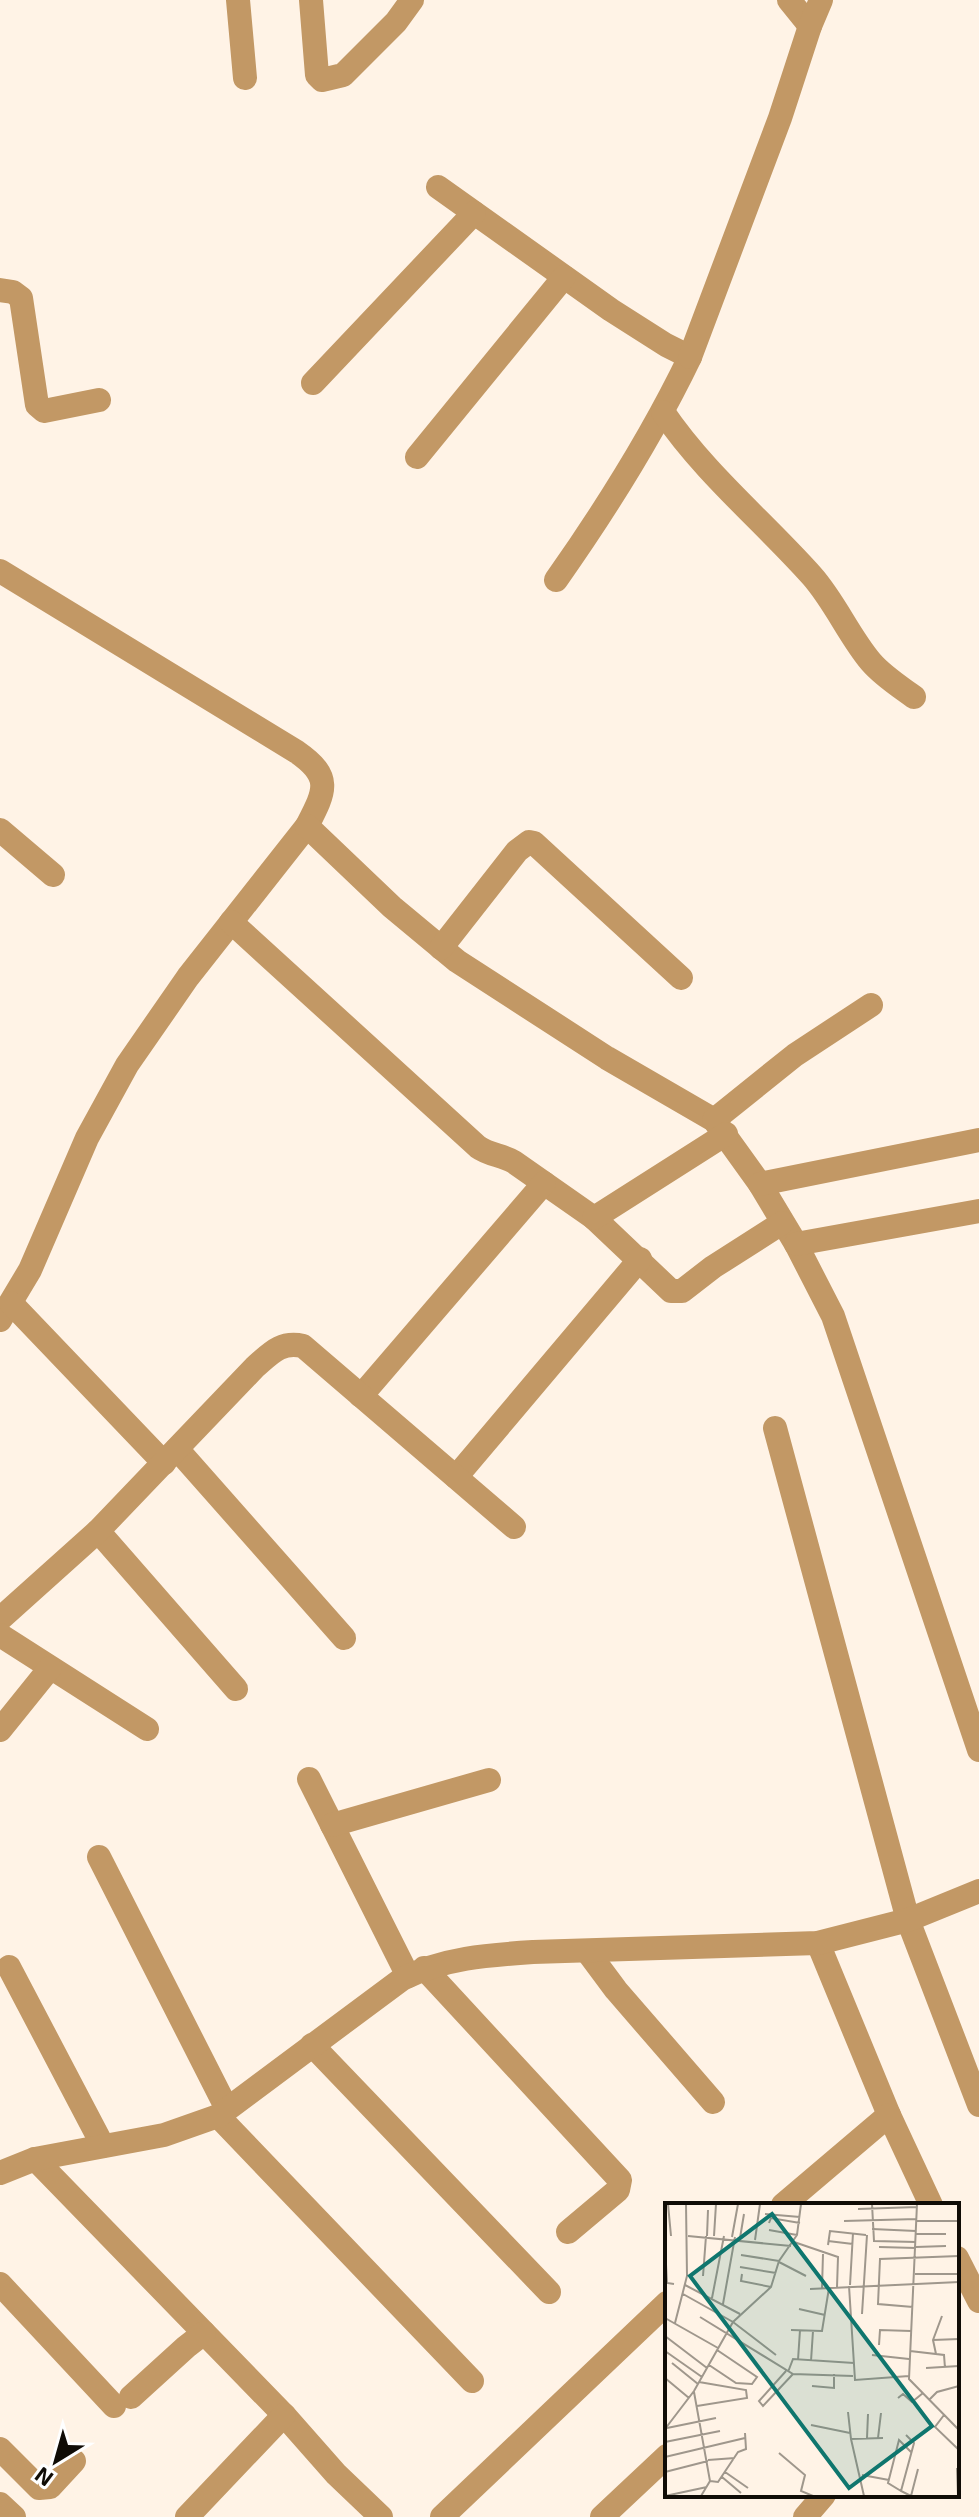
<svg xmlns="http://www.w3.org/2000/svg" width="979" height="2517" viewBox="0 0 979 2517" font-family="'Exo 2',sans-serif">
<rect width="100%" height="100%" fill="#fff3e6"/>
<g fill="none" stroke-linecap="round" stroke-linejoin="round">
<g stroke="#c29865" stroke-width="24">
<polyline points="238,0 245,78"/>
<polyline points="311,0 317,75 322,80 343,75 396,22 412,0"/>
<polyline points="789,0 810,26"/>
<path d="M438 187 611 310 666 345 690 357C652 436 606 509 556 580"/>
<polyline points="0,290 13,292 21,298 37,405 44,411 99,400"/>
<polyline points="690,357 780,118 810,26 821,0"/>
<polyline points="313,383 474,213"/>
<path d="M663 412C705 474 763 521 812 576 835 602 849 636 871 662 883 676 899 686 914 697"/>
<polyline points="417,457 564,277"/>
<path d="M0 571 297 752C333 777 325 791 307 826L188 977 127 1065 87 1138 30 1270 0 1320"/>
<polyline points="307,826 392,907 457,961 607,1058 714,1120 760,1184 796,1244 833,1316 979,1750"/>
<polyline points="0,830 53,875"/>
<path d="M231 922 478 1147C489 1155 502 1155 514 1162L594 1218 671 1291H682L713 1267 782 1223"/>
<polyline points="441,948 517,851 529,842 534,843 681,978"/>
<polyline points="714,1120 795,1055 871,1005"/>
<polyline points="760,1184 979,1140"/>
<polyline points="594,1218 726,1134"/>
<polyline points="796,1244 979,1211"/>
<polyline points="11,1303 164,1463"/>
<polyline points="361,1396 544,1183"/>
<polyline points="775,1428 908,1920 979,2105"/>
<polyline points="177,1449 344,1638"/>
<polyline points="456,1477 640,1259"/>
<polyline points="98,1531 236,1689"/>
<path d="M0 1619 98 1531 255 1367C271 1353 281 1341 303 1346L514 1527"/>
<polyline points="0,1635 147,1729"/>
<polyline points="0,1730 50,1668"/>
<polyline points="309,1779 408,1976"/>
<polyline points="332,1825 489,1780"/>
<polyline points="99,1857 227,2109"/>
<polyline points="818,1943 889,2115 931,2205"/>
<polyline points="587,1951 616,1990 713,2102"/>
<polyline points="9,1967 103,2146"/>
<polyline points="424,1968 620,2180 618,2190 568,2232"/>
<polyline points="312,2045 549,2292"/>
<polyline points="218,2116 472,2381"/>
<polyline points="35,2159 284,2415 336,2474 381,2517"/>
<path d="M0 2173 35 2159 164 2135 218 2116 402 1979C444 1958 487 1955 533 1952L818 1943 908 1920 979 1891"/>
<polyline points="783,2205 889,2115"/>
<polyline points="957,2258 979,2301"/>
<polyline points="0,2284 114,2406"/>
<polyline points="131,2397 186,2347 204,2333"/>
<polyline points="0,2449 39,2488 50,2487 74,2461"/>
<polyline points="0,2504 14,2517"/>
<polyline points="187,2517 284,2415"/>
<polyline points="442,2517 667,2303"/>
<polyline points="602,2517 667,2456"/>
<polyline points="805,2517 824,2495"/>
</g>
</g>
<g transform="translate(665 2203)">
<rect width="294" height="294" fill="#fff3e6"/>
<path fill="none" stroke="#9f978c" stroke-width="2" d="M3 1 6 33M207 1 209 38 251 39M252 1 244 176 294 227M193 6 252 4M100 11 135 14M179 18 252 16M252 18H294M104 20 106 15 135 20M207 26 251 28M104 27 132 32M251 31H281M23 33 126 43M42 33 43 7M49 33 51 1M67 34 73 1M75 35 79 11M90 37 95 1M163 38 188 41M129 39 173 54 172 84M163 42 165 28 201 32M0 43 2 80 9 81M214 44 251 45M251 44 281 43M76 52 114 58M114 59 141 73M75 64 111 70M77 71 76 78 106 84M250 71H294M38 73 41 33M20 82 75 111M185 82 188 30M184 83 190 177 244 173M157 85 158 51M145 86 294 79M18 91 68 119 111 152M47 95 59 33M58 101 70 34M248 104 213 101 215 56 294 53M134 106 160 112M197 111 202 32M35 114 128 171 188 173M0 115 53 145M10 120 22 73 21 1M126 127 157 128 164 85M0 133 42 165M268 137 294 136M214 142 215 127 246 128M0 148 37 174M245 148 279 152 280 165M271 151 268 137 277 113M207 152 244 156M133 157 135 127M146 158 148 128M7 160 33 181M44 162 71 180 87 181 92 174 52 147M261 165 294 163M121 168 94 198 98 203 128 171M123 169 128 156 189 160M0 175 24 195M147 183 169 185V171M29 189 45 278 36 293M233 195 238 191 247 199 258 190M264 197 272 189 294 183M32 203 82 195 81 187 34 179M183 209 186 236 218 235M279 212 270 224 294 247M146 222 185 230M2 225 51 215M0 226 29 188 68 119 106 84 114 58 132 32 136 1M241 232 249 240 236 288 246 293M202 235 203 211M213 235 216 210M186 236 199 293M0 239 55 228M114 250 140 272 136 288 148 293M0 254 80 235M43 257 70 255M292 265 293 293M0 269 43 258M60 269 83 285M197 272 224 277M57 274 76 290M45 278 53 279 73 249 81 246 80 230M236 288 223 280 234 237 246 249M0 293 42 284M246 293 253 266"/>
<path fill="#0f766e" fill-opacity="0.15" stroke="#0f766e" stroke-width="4" d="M107 11 267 223 184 285 25 73Z"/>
<rect width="294" height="294" fill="none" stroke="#100c06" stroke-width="4"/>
</g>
<g transform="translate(56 2461) rotate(217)" stroke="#ffffff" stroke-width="6" paint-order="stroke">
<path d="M0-6L14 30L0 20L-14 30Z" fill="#100c06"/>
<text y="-12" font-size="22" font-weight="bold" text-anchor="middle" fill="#100c06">N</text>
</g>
</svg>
